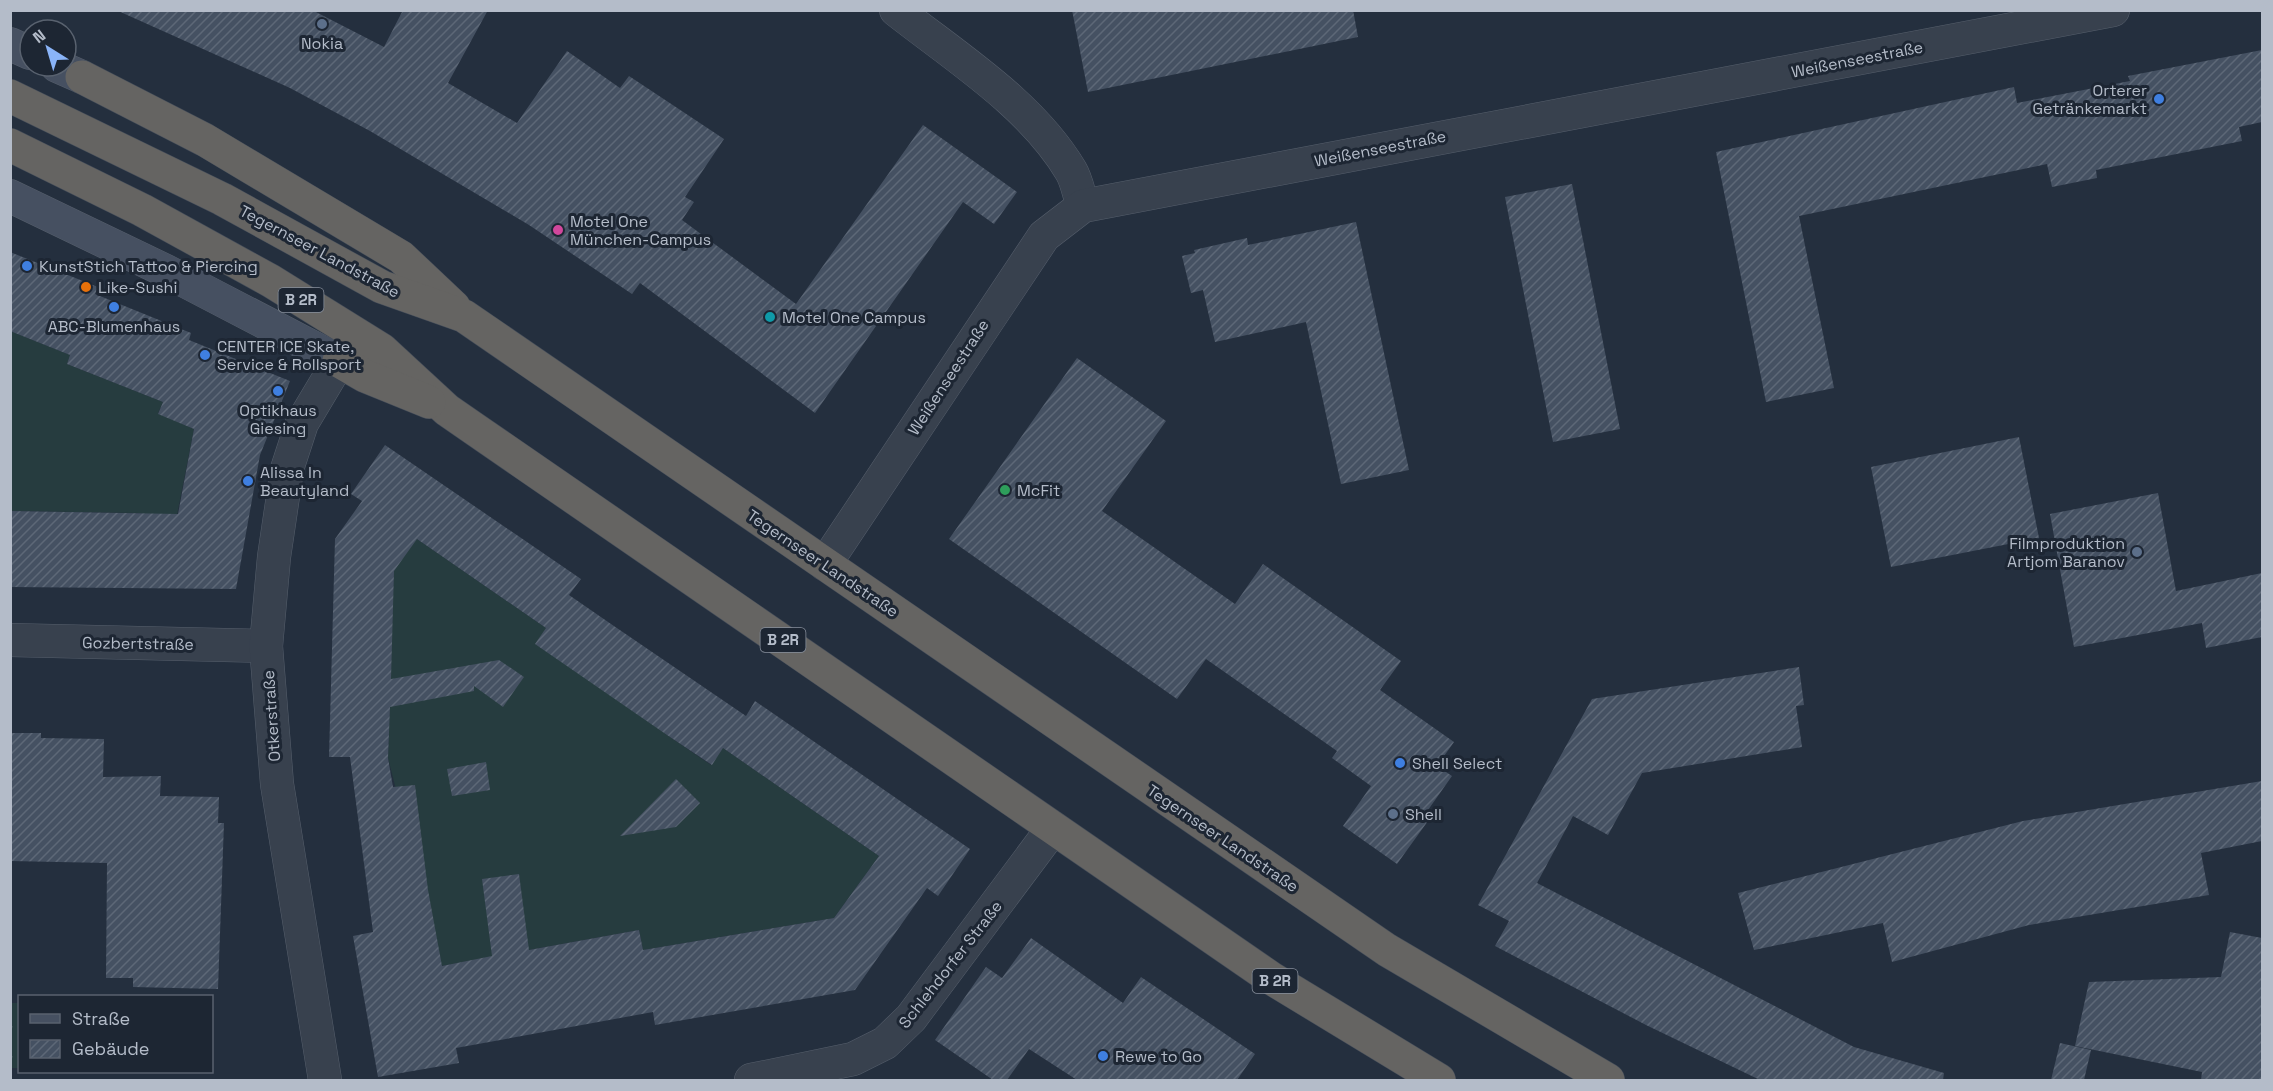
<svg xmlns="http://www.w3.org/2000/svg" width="2273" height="1091" viewBox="0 0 2273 1091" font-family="'Space Grotesk',sans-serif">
<defs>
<pattern id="park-tufts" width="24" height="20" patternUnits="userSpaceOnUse" patternTransform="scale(1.5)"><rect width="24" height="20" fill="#263c3f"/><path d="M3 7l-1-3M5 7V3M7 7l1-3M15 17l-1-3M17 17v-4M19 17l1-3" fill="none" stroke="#435659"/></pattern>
<pattern id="building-hatch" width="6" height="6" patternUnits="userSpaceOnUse" patternTransform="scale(1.5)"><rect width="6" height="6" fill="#455162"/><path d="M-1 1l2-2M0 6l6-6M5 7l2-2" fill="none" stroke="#5d6877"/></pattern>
</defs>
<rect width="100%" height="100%" fill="#242f3e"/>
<polygon fill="url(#park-tufts)" points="10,1003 19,1003 19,1068 11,1068"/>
<g fill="#263c3f">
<polygon points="10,331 70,355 67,364 163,402 158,413 194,429 176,520 138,513 11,511"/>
<polygon points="417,539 546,628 667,735 711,765 723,748 879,856 834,918 643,950 639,930 441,966 388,758 394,561"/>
</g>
<g fill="url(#building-hatch)" fill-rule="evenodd">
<polygon points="116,10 312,10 384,47 403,10 488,10 448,83 517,123 567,51 620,88 629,76 724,139 685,197 694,202 682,220 796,304 923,125 1017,192 994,224 963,202 815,413 640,283 632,294 529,225 370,131 290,88"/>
<polygon points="1072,10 1353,10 1358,37 1088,92"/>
<polygon points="2262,50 2262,122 2239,127 2242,141 2096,170 2097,178 2052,187 2047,164 1799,216 1834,388 1766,402 1716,152 2014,87 2017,103 2130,81 2128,76"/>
<polygon points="1572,184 1620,429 1553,442 1505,197"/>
<polygon points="1356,222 1409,470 1341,484 1306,322 1215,342 1203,290 1191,293 1182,256 1195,253 1194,250 1247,238 1248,245"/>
<polygon points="10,252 98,287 95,294 191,333 189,340 290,381 260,455 236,589 10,587 10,511 178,514 194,429 158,414 163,402 67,364 70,355 10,331"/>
<polygon points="1077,358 1166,421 1102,511 1235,604 1263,564 1401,661 1380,690 1454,742 1437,766 1452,776 1428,810 1433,814 1397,864 1343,826 1371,786 1332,758 1337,751 1206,659 1177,699 949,539"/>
<polygon points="2019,437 2039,538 1891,567 1871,467"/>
<path d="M385 445 581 579 569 595 611 624 746 716 755 701 970 849 938 896 927 888 855 990 655 1025 653 1012 456 1048 459 1063 378 1077 353 936 373 932 350 757H329L335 539 362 501 351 494ZM417 539 546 628 535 644 667 735 712 765 723 748 879 856 834 918 643 950 639 930 529 950 519 874 482 879 492 956 442 966 428 890 415 785 393 787 388 758 390 707 474 691V686L503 707 524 677 499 660 391 679 394 571Z"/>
<polygon points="2158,493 2176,591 2262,573 2262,637 2206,648 2202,623 2074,647 2050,514"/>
<polygon points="1799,667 1804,705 1796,706 1802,747 1642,773 1608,835 1573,816 1537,883 1854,1047 1944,1073 1943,1080 1760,1080 1646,1025 1495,946 1509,921 1478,905 1592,699"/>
<polygon points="10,733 41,733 41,738 104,739 103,777 161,776 160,796 219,797 218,823 224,823 218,989 133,987 133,978 106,978 107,863 10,861"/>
<polygon points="486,762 490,790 452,796 447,769"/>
<polygon points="676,779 700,803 676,827 620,836"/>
<polygon points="2262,781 2262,841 2201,853 2209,895 2029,925 1892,962 1883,923 1754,950 1738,893 2023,821"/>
<polygon points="2230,932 2262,938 2262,1080 2201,1080 2202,1072 2075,1046 2089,982 2221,977"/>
<polygon points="1031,938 1123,1003 1141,977 1255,1054 1237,1080 1077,1080 1029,1049 1007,1080 993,1080 935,1040 986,967 1002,978"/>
<polygon points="2060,1043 2091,1050 2084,1080 2051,1080"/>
</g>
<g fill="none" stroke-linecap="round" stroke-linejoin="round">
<g stroke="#565f6c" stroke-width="34">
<g id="minor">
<path d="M896 10C957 58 1031 104 1071 171 1077 181 1079 195 1083 206"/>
<polyline points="825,564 1044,236 1083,206 2113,10"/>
<polyline points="10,640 266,646"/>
<polyline points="325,1080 277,784 266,646 274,557 287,469 302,423 339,361"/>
<polyline points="751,1080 853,1059 885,1043 911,1018 1053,828"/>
</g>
</g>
<g stroke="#565f6c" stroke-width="34">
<g id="secondary">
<polyline points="10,44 30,53"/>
<polyline points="57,66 82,77"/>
<polyline points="10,196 166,271 339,361"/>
</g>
</g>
<g stroke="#434c59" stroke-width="34">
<g id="trunk">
<polyline points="82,77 205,140 401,257 454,307"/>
<polyline points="10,96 222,199 382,287 464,316 1387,950 1608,1080"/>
<polyline points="10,145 142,210 271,281 382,350 447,410 473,428 1271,978 1439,1080"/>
<polyline points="339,361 365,376 429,402"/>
</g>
</g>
<use href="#minor" stroke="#38414e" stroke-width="33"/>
<use href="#secondary" stroke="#465061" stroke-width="33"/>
<use href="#trunk" stroke="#656462" stroke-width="33"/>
</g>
<g fill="#5c6f8a" stroke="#1d2633" stroke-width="2">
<circle cx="322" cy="24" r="6"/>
<circle cx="2137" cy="552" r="6"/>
<circle cx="1393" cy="814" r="6"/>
</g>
<g fill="#3f7fe0" stroke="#1d2633" stroke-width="2">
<circle cx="2159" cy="99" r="6"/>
<circle cx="27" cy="266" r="6"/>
<circle cx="114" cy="307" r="6"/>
<circle cx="205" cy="355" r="6"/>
<circle cx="278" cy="391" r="6"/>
<circle cx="248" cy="481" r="6"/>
<circle cx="1400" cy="763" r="6"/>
<circle cx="1103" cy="1056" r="6"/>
</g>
<circle fill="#d1479c" stroke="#1d2633" stroke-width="2" cx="558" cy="230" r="6"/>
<circle fill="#e8710a" stroke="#1d2633" stroke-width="2" cx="86" cy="287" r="6"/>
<circle fill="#0f9aa8" stroke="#1d2633" stroke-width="2" cx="770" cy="317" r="6"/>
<circle fill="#2e9e5b" stroke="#1d2633" stroke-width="2" cx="1005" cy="490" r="6"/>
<g text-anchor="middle" stroke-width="6" stroke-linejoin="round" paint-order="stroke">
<g fill="#1d2633" stroke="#878f9c" stroke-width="1.5">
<rect x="278.5" y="288" width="45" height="24" rx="4.5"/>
<rect x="760.5" y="628" width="45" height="24" rx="4.5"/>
<rect x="1252.5" y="969" width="45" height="24" rx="4.5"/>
</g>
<g font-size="15" font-weight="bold" fill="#b4bcc9">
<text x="301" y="305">B 2R</text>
<text x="783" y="645">B 2R</text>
<text x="1275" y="986">B 2R</text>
</g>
<g font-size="16" fill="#b4bcc9" stroke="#1d2633" text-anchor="start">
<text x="322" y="49" text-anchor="middle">Nokia</text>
<text x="2147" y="96" text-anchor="end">Orterer<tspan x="2147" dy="18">Getränkemarkt</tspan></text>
<text x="570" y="227">Motel One<tspan x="570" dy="18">München-Campus</tspan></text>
<text x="39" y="272">KunstStich Tattoo &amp; Piercing</text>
<text x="98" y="293">Like-Sushi</text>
<text x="782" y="323">Motel One Campus</text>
<text x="114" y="332" text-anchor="middle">ABC-Blumenhaus</text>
<text x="217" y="352">CENTER ICE Skate,<tspan x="217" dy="18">Service &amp; Rollsport</tspan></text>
<text x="278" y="416" text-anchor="middle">Optikhaus<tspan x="278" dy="18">Giesing</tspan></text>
<text x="260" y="478">Alissa In<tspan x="260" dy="18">Beautyland</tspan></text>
<text x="1017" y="496">McFit</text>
<text x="2125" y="549" text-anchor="end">Filmproduktion<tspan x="2125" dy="18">Artjom Baranov</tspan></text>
<text x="1412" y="769">Shell Select</text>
<text x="1405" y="820">Shell</text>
<text x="1115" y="1062">Rewe to Go</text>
</g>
<g font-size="16" fill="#b4bcc9" stroke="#1d2633">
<text transform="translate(1857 59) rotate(-11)" y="6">Weißenseestraße</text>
<text transform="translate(1380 148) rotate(-11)" y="6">Weißenseestraße</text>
<text transform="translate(320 251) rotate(28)" y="6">Tegernseer Landstraße</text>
<text transform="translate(948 377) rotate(-57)" y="6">Weißenseestraße</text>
<text transform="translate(823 563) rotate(34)" y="6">Tegernseer Landstraße</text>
<text transform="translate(138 643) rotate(1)" y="6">Gozbertstraße</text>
<text transform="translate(271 716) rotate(-94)" y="6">Otkerstraße</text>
<text transform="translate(1223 838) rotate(34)" y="6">Tegernseer Landstraße</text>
<text transform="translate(950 964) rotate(-52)" y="6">Schlehdorfer Straße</text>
</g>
</g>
<rect width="2273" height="1091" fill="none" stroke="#b4bcc9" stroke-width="24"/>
<rect x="18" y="995" width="195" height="78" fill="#1d2633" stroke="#59626f" stroke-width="1.5"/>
<rect x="30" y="1014" width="30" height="9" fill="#465061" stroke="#59626f" stroke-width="1.5"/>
<text x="72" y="1025" font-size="18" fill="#b4bcc9">Straße</text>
<rect x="30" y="1040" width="30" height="18" fill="url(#building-hatch)" stroke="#59626f" stroke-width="1.5"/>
<text x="72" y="1055" font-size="18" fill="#b4bcc9">Gebäude</text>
<g transform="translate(48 48) rotate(323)"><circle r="28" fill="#1d2633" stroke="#59626f" stroke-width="1.5"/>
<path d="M0-4.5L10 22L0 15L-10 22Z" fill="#8ab4f8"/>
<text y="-9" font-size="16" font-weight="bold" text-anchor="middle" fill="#b4bcc9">N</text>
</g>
</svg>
